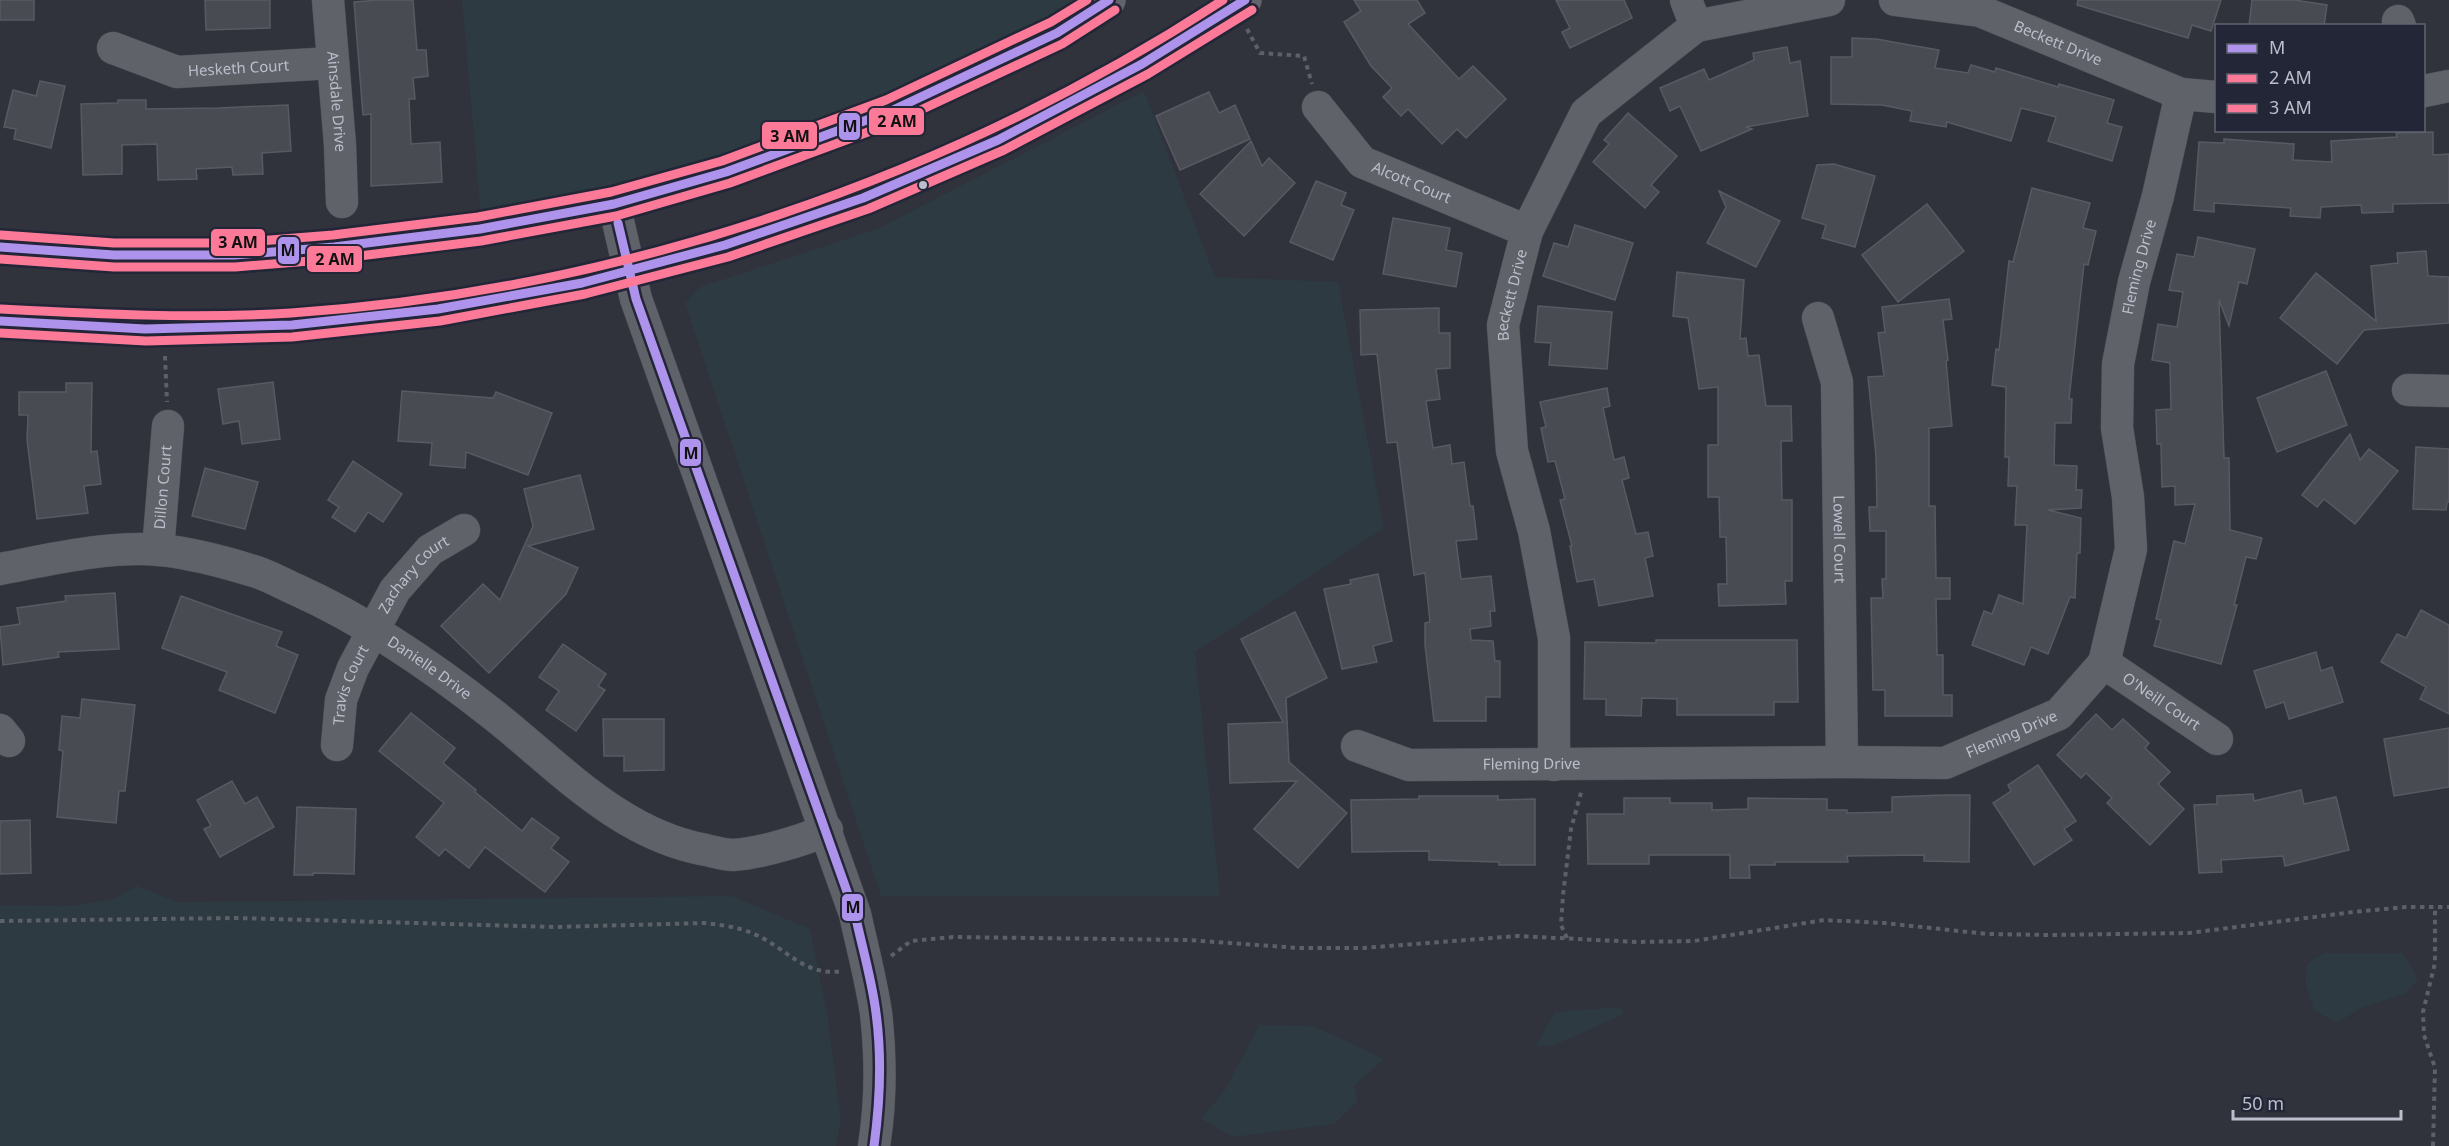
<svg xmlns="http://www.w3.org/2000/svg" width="2449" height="1146" viewBox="0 0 2449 1146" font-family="'Noto Sans',sans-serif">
<rect width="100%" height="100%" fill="#30323c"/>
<g fill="#2d3a42">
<polygon points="462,0 1087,0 1023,35 844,116 658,178 481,217"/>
<polygon points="1144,91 1215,277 1338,282 1384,528 1195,652 1220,896 881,896 685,303 700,287 879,228"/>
<polygon points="137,886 177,902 732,896 810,929 827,1013 841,1119 836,1146 0,1146 0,905 69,906 111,900"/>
<polygon points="2324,953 2403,953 2418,980 2404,994 2361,1008 2337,1023 2314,1010 2305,982 2307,964"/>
<polygon points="1619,1007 1624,1014 1555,1045 1535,1046 1555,1012"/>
<polygon points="1259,1025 1314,1026 1384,1059 1354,1086 1358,1101 1334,1124 1233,1137 1201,1119 1225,1090"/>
</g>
<g fill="#494b53" stroke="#585a63" stroke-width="1.5">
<rect x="0" y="0" width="34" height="20"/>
<polygon points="205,0 270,0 270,28 206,30"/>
<polygon points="378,0 413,0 417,50 426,50 428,76 413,78 415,99 409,99 411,144 440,142 442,182 371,186 371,114 363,115 354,2"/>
<polygon points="1354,0 1417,0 1425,13 1408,24 1459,79 1473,66 1506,99 1466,138 1457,129 1442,144 1408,109 1401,116 1383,97 1392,88 1371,66 1344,22 1361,11"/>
<polygon points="1556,0 1624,0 1632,18 1570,48 1562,32 1570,28"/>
<polygon points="2078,0 2221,0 2211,31 2192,25 2188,38 2077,5"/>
<polygon points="2252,0 2294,0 2327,5 2324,26 2249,26"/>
<polygon points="1852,38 1876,39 1939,50 1935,68 1968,73 1971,65 1995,72 1996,68 2058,87 2059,84 2114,100 2107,123 2122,127 2112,161 2048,141 2056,117 2021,108 2011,141 1947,122 1946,127 1910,121 1912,111 1882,105 1831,104 1831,57 1852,57"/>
<polygon points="1787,47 1790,63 1800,61 1808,116 1746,127 1752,129 1701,151 1680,106 1670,111 1660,88 1704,69 1709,80 1754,60 1753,53"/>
<polygon points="40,81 65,86 51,148 14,139 16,129 4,127 13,90 36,96"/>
<polygon points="1209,92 1219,113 1235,105 1250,139 1180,170 1156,116"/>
<polygon points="118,100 146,100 146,109 218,108 288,105 291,151 262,153 263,174 233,175 232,167 196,169 197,179 158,180 157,144 122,145 122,174 83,175 81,104 118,103"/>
<polygon points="1628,113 1677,156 1651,185 1659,192 1645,208 1593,162 1609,144 1604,140"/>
<polygon points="2433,132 2433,155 2449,154 2449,203 2393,204 2393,212 2362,213 2361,205 2321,207 2320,218 2290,216 2291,208 2214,203 2214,212 2194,210 2199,142 2224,143 2224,139 2294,144 2293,160 2332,162 2331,141 2397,137 2396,133"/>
<polygon points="1251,141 1262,166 1269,158 1295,183 1244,236 1200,194"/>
<polygon points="1834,164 1875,176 1855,247 1822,238 1826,225 1802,218 1817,165"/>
<polygon points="1316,181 1346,193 1341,205 1354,210 1333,260 1290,242"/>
<polygon points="2032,188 2090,203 2083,228 2096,231 2088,265 2084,264 2069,399 2072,399 2071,423 2055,423 2054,465 2077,466 2076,490 2082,490 2081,508 2048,510 2081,518 2080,553 2077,553 2075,598 2070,597 2048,654 2031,647 2024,665 1972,645 1984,611 1992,614 1999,595 2023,604 2027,525 2015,525 2017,486 2008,486 2009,457 2005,457 2006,387 1992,385 1996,349 1999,350 2009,261 2013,262"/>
<polygon points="1719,191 1780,221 1756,267 1707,243 1726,207"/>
<polygon points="1927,204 1964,251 1898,302 1862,255"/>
<polygon points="1393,218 1450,228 1446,250 1462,253 1456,287 1383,274"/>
<polygon points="1575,225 1633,243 1615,300 1543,276 1554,243 1568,247"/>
<polygon points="2198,237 2255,249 2247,284 2239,282 2229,326 2219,300 2224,458 2229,458 2230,530 2262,538 2256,559 2246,557 2234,605 2237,605 2221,664 2154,646 2161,620 2156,619 2174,541 2185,544 2195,504 2175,505 2175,486 2162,487 2161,444 2157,444 2156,410 2171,409 2170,363 2152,360 2158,324 2177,327 2183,292 2169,290 2177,254 2194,257"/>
<polygon points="2426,251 2428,276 2449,277 2449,323 2364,330 2337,364 2280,318 2316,273 2376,321 2371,266 2398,263 2397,253"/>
<polygon points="1677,272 1744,280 1740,339 1746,338 1748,356 1759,355 1766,406 1791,406 1792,441 1781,441 1782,500 1792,500 1792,581 1785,581 1786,604 1719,606 1718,584 1727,584 1726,537 1720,537 1719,497 1708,497 1708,445 1718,445 1718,387 1699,389 1688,318 1673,316"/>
<polygon points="1949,299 1952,319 1943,320 1948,360 1946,361 1952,426 1929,428 1929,506 1935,506 1936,578 1950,578 1950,599 1936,599 1937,655 1943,655 1943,695 1952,695 1952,716 1885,716 1885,690 1873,690 1871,598 1883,598 1882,579 1886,579 1886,531 1870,531 1869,507 1877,507 1876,456 1868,377 1884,376 1878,333 1885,332 1882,307"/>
<polygon points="1538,306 1612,312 1607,369 1549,365 1551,343 1535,342"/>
<polygon points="1439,308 1439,333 1450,333 1450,368 1436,369 1440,399 1426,401 1433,448 1450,445 1452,464 1464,462 1470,506 1473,506 1477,539 1456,541 1461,579 1491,576 1495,611 1490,611 1491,626 1470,629 1471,640 1493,641 1495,661 1500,661 1500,697 1486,697 1486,721 1434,721 1425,645 1425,623 1430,622 1425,573 1414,575 1397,442 1387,443 1377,354 1361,355 1360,310"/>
<polygon points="2326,371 2347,425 2277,452 2257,398"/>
<polygon points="273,382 280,439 242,444 239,421 223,424 218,389"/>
<polygon points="66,383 92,383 91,452 97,451 101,484 84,486 88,513 37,519 27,440 28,415 19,415 19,392 66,392"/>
<polygon points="1607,388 1610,406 1603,408 1614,460 1624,457 1629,478 1622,480 1636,534 1648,532 1653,556 1645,558 1653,596 1599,606 1594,579 1577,582 1570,546 1572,546 1560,500 1565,499 1555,461 1548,462 1541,428 1546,427 1540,402"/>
<polygon points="402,391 493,398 496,392 552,413 528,475 466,452 465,468 430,465 432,443 398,441"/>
<polygon points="2350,434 2360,460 2369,449 2398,471 2355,524 2324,499 2317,507 2302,495"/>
<polygon points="2416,447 2449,449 2449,502 2447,502 2446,510 2413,509"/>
<polygon points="353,461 402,494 383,522 368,512 355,532 332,517 339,507 328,500"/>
<polygon points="205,468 258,482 245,529 192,516"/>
<polygon points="580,475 594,529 528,546 578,568 566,594 489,673 441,626 483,584 500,600 533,526 524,489"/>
<polygon points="1378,574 1392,641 1373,646 1377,662 1342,669 1324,589 1351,584 1350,580"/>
<polygon points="115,593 119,649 58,652 59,657 3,665 0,627 20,624 17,608 66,601 65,596"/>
<polygon points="181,596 282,632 276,646 298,655 275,713 219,690 227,672 162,648"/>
<polygon points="2421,610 2449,625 2449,714 2420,699 2426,687 2381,662 2397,634 2406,638"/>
<polygon points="1295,612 1327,678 1286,698 1289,762 1347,813 1298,868 1254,829 1297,781 1230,783 1228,724 1283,722 1241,639"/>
<polygon points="1656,640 1797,640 1798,702 1774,702 1774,715 1677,715 1677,699 1642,698 1641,716 1606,715 1606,699 1584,699 1585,642 1656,643"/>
<polygon points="563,644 606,674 598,686 605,690 576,731 546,710 559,691 539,677"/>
<polygon points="2316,652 2321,671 2332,667 2343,702 2289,719 2284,702 2266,708 2254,671"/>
<polygon points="82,699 135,705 125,791 119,791 116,823 57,817 63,751 59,750 62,716 80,718"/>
<polygon points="411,713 455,748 443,763 476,790 475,792 522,831 532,818 559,838 551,848 569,862 545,892 485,847 469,868 445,849 439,856 416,837 444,803 379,751"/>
<polygon points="2096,714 2112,730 2123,719 2149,743 2145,748 2170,772 2158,784 2184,809 2150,845 2107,803 2112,798 2086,773 2081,778 2057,755"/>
<polygon points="603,719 664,719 664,770 624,771 624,756 604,756"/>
<polygon points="2449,728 2449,787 2394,796 2384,739"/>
<polygon points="2038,765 2076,821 2064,829 2072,840 2034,865 1993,803 2011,791 2008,785"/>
<polygon points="232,781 245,804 257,797 274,827 220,857 204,829 211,826 197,800"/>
<polygon points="2301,790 2304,804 2336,797 2349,850 2285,866 2283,856 2221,860 2222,872 2199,873 2194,805 2217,804 2217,796 2253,794 2254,801"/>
<polygon points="1944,795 1970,795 1969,862 1924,861 1924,855 1847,856 1848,862 1775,862 1775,865 1749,865 1750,878 1730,878 1730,855 1649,855 1649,864 1588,864 1587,814 1624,814 1624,798 1670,798 1670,803 1712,803 1712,810 1748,809 1748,798 1827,799 1827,810 1847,810 1847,813 1892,812 1892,797"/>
<polygon points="1419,796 1498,796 1498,800 1535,799 1535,865 1499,865 1499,862 1429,860 1429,851 1352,852 1351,800 1419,799"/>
<polygon points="297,807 356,809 354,874 313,873 313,875 294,875"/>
<polygon points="30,820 31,873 0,874 0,821"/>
</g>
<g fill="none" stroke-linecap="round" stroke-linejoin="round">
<g stroke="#4c4e55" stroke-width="33">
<g id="minor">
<path id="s1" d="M328 0 340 145 342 202"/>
<polyline points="1686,0 1696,26"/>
<path id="s2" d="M1895 0 1980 11 2181 94 2216 97"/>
<polyline points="2398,21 2400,26"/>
<path id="s3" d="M113 48 177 72 333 63"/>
<polyline points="2424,91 2449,86"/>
<path id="s4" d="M1318 107 1362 162 1527 231"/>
<path d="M614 204 636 299 855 914C862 946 871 980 876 1013 881 1057 881 1102 874 1146"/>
<path id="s5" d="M1818 318 1837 382 1842 762"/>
<polyline points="2408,390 2449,391"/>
<path id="s6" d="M158 550 168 426"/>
<path id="s7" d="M0 569C48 560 111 545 160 550 190 553 221 561 250 570 266 574 281 583 297 590 368 622 433 667 495 716 560 768 621 835 706 850 715 852 725 855 733 855 761 853 801 841 827 830"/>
<path id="s8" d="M2104 663 2217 739"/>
<polyline points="0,730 9,741"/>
<path id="s9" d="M337 745 341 700 353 668 395 590 430 550 464 530"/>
<path id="s10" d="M1357 746 1409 765 1842 762 1945 763 2059 714 2104 663 2131 549 2128 497 2117 428 2118 364 2134 282 2158 196 2181 94"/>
<path id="s11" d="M1554 765V638L1534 531 1512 451 1503 325 1527 231 1586 113 1696 26 1829 0"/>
</g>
</g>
<g stroke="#4e4f58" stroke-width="34">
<g id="major">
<polyline points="0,247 114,255 234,255 334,247 480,229 614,204 726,172 891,111 1057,33 1109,0"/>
<path d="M0 321C386 358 791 265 1127 72 1167 50 1207 26 1245 0"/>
</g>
</g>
<g stroke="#5d6067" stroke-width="4" stroke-dasharray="4.5 4.5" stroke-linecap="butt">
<polyline points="1247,29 1260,53 1304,56 1312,84"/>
<polyline points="165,356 167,402"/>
<path d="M0 921 237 918 556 927 704 923C721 925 739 927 754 934 787 948 804 977 842 971"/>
<polyline points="1567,938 1561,925 1563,895 1571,829 1582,789"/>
<polyline points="891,956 911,941 953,937 1188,940 1299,948 1363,948 1518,936 1637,942 1694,941 1824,920 1884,923 1987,934 2050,935 2189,933 2353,912 2406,907 2449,907"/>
<polyline points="2433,1146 2435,1068 2424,1035 2423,1012 2435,963 2435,909"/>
</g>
<use href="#minor" stroke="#60626a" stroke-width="32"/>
<use href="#major" stroke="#62646c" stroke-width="33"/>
<g stroke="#232637" stroke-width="14">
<g id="bus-1">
<path d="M618 223 636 299 855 914C862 947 872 980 876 1013 882 1057 880 1102 874 1146"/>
<polyline points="0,247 114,255 234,255 334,247 480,229 614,204 726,172 891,111 1057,33 1109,0"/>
<polyline points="0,321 145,329 292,325 438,309 582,283 725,245 863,198 998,140 1142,64 1245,0"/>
</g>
</g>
<g stroke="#232637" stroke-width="14">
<g id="bus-2">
<polyline points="0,259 114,267 235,267 335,259 481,241 616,216 730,183 895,122 1062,44 1115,10"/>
<polyline points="0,333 146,341 292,337 440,321 585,294 728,257 868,209 1004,150 1148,74 1252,10"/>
</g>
</g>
<g stroke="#232637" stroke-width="14">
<g id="bus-3">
<polyline points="1,235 114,243 234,243 333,235 478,217 611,192 722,161 886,100 1051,22 1087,0"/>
<path d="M1 309C97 314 194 319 291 313 618 291 949 179 1223 0"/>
</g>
</g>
<use href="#bus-1" stroke="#ad93eb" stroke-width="9"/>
<use href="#bus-2" stroke="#fc7a98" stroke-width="9"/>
<use href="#bus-3" stroke="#fc7a98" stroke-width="9"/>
</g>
<circle fill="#bbbecb" stroke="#232637" stroke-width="2" cx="923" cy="185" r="5"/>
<g text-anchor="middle" stroke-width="6" stroke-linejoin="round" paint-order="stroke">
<g font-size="15" fill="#bbbecb" stroke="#232637">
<text dy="5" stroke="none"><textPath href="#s2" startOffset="170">Beckett Drive</textPath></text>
<text dy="5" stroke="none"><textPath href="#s3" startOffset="130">Hesketh Court</textPath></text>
<text dy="5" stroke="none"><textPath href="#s1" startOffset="102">Ainsdale Drive</textPath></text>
<text dy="5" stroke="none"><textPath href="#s4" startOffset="124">Alcott Court</textPath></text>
<text dy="5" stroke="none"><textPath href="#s10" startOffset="1186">Fleming Drive</textPath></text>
<text dy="5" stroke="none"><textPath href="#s11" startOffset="476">Beckett Drive</textPath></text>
<text dy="5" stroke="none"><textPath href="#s6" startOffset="63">Dillon Court</textPath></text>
<text dy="5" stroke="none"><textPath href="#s5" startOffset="224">Lowell Court</textPath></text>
<text dy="5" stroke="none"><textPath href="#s9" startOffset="192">Zachary Court</textPath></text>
<text dy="5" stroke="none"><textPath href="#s7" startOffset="459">Danielle Drive</textPath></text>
<text dy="5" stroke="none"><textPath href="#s9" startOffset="62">Travis Court</textPath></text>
<text dy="5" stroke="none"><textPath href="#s8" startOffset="69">O'Neill Court</textPath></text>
<text dy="5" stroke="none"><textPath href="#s10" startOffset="664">Fleming Drive</textPath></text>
<text dy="5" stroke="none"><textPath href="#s10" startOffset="178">Fleming Drive</textPath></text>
</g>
</g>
<g stroke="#232637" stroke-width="2">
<rect x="868" y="107" width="57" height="29" rx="6" fill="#fc7a98"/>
<rect x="838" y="112" width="23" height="29" rx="6" fill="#ad93eb"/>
<rect x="761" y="121" width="57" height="29" rx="6" fill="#fc7a98"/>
<rect x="210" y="228" width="56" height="29" rx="6" fill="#fc7a98"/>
<rect x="277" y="236" width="23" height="29" rx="6" fill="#ad93eb"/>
<rect x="306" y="245" width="57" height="28" rx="6" fill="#fc7a98"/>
<rect x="679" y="438" width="23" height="29" rx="6" fill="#ad93eb"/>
<rect x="841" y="893" width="23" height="29" rx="6" fill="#ad93eb"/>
</g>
<g font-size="16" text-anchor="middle" font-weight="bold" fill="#111">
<text x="897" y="127">2 AM</text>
<text x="850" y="132">M</text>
<text x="790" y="142">3 AM</text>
<text x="238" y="248">3 AM</text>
<text x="288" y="256">M</text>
<text x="335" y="265">2 AM</text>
<text x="691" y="459">M</text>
<text x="853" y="913">M</text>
</g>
<rect x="2215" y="24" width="210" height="108" fill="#232637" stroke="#606372" stroke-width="1.5"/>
<rect x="2227" y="44" width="30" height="9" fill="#ad93eb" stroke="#606372" stroke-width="1.5"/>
<text x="2269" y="54" font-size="18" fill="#bbbecb">M</text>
<rect x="2227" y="74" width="30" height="9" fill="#fc7a98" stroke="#606372" stroke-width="1.5"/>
<text x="2269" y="84" font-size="18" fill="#bbbecb">2 AM</text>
<rect x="2227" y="104" width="30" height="9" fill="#fc7a98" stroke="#606372" stroke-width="1.5"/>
<text x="2269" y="114" font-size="18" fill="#bbbecb">3 AM</text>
<path d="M2233 1110v9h168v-9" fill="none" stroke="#bbbecb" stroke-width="3"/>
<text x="2242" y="1110" font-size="18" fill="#bbbecb" stroke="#232637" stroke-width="4.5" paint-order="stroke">50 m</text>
</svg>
